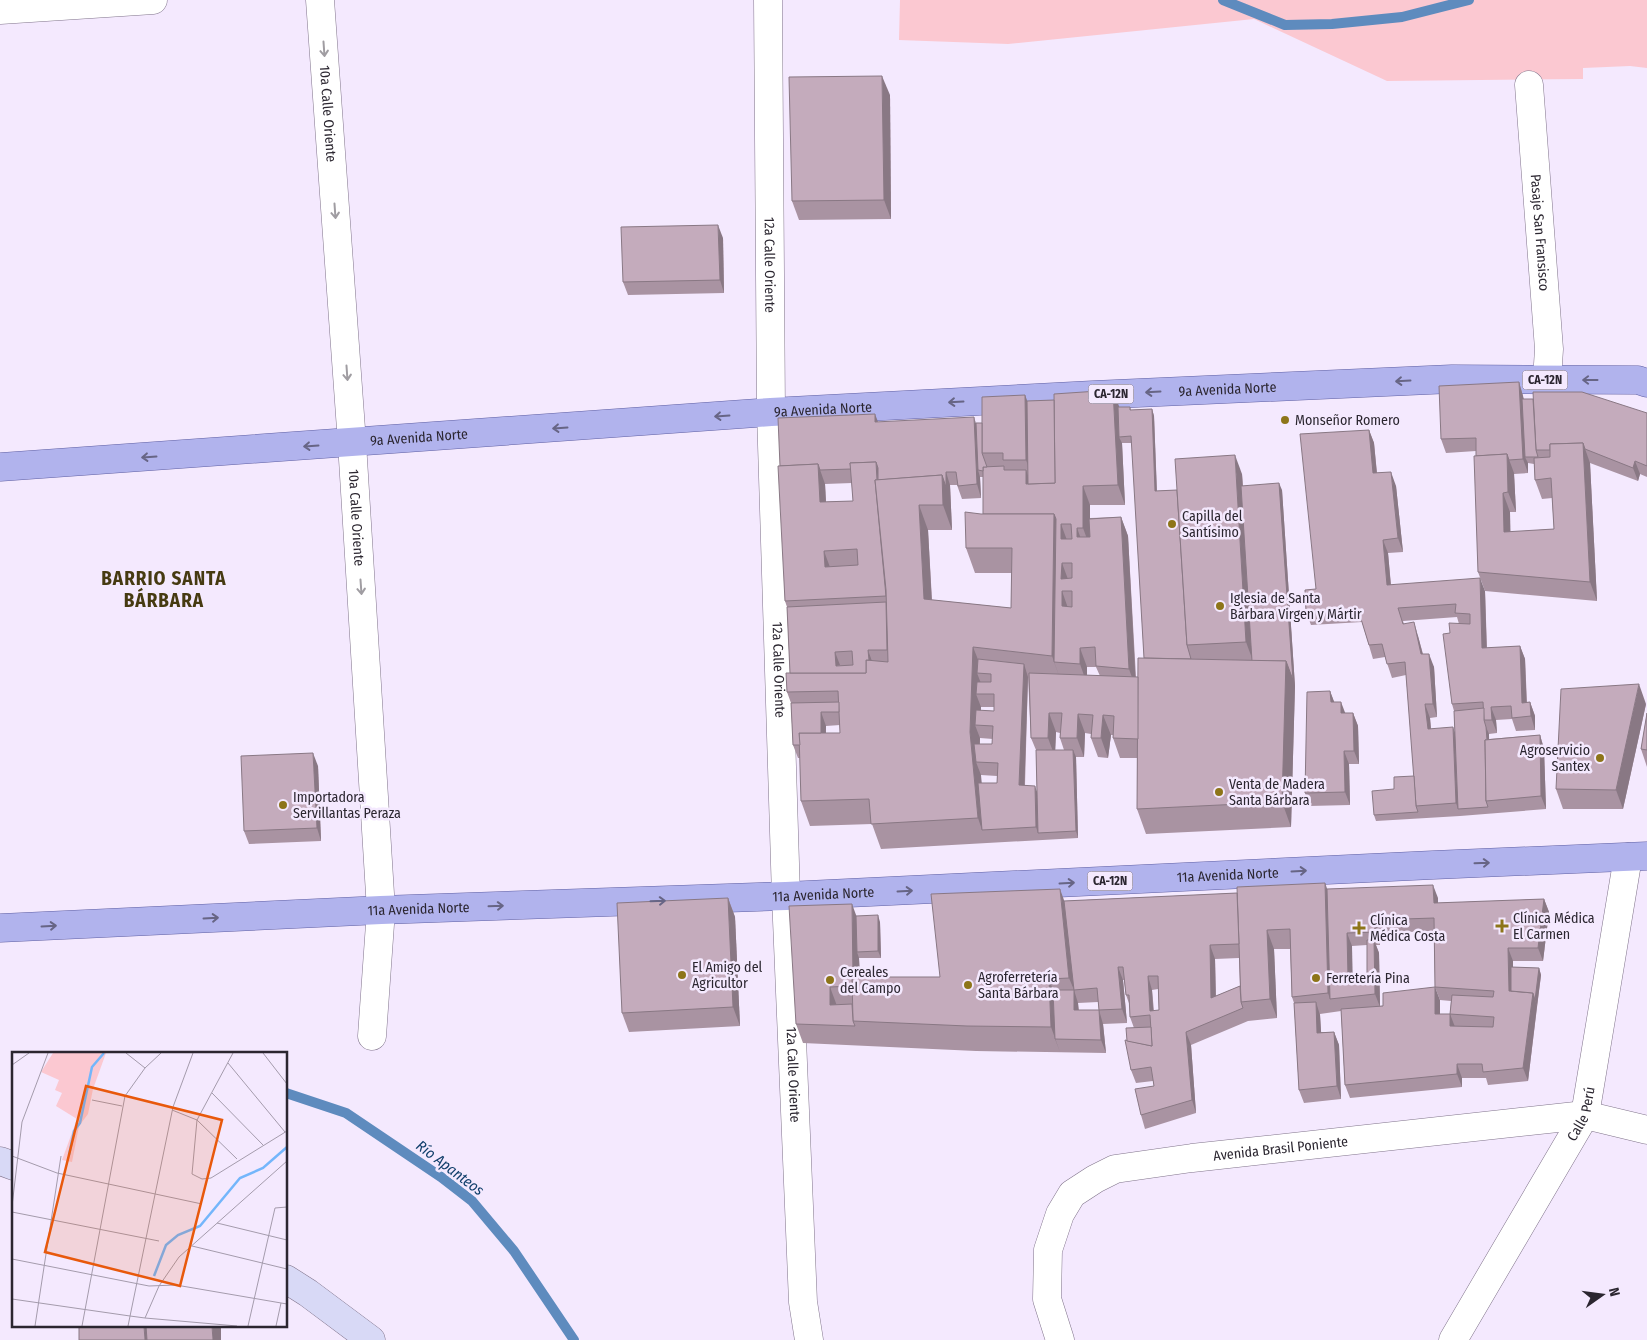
<svg xmlns="http://www.w3.org/2000/svg" width="1647" height="1340" viewBox="0 0 1647 1340" font-family="'Fira Sans Condensed',sans-serif">
<rect width="100%" height="100%" fill="#f4e9fe"/>
<polygon fill="#fbc8d1" points="900,0 1647,0 1647,68 1630,66 1583,68 1583,79 1387,81 1254,19 1008,44 899,40"/>
<g fill="none" stroke-linecap="round" stroke-linejoin="round">
<g stroke="#5e8bbe" stroke-width="10">
<polyline points="1223,0 1285,25 1332,24 1402,17 1469,0"/>
<polyline points="286,1093 346,1113 441,1177 472,1201 514,1251 574,1340"/>
</g>
<g stroke="#80748b" stroke-width="29">
<g id="street">
<path id="s1" d="M320 0 352 443 381 910 372 1036"/>
<path id="s2" d="M768 0 771 412 786 896 803 1302 809 1340"/>
<polyline points="0,10 153,0"/>
<path id="s3" d="M1529 85 1549 349 1547 380"/>
<path id="s4" d="M1060 1340 1047 1299 1048 1250 1060 1214 1072 1194 1095 1179 1115 1169 1192 1158 1585 1115 1647 1130"/>
<path id="s5" d="M1453 1340 1585 1115 1628 857"/>
</g>
</g>
<g stroke="#80748b" stroke-width="29">
<g id="secondary">
<polyline points="0,1161 14,1166"/>
<polyline points="286,1279 308,1293 371,1340"/>
</g>
</g>
<g stroke="#6060a3" stroke-width="29">
<g id="primary">
<path id="s6" d="M0 467 771 412 1093 395 1452 379 1638 380 1647 383"/>
<path id="s7" d="M0 928 381 910 786 896 1433 865 1647 856"/>
</g>
</g>
<use href="#street" stroke="#fff" stroke-width="28"/>
<use href="#secondary" stroke="#d8d9f6" stroke-width="28"/>
<use href="#primary" stroke="#b1b3ed" stroke-width="28"/>
</g>
<g fill="#a993a2" fill-rule="evenodd">
<polygon points="890,95 891,219 799,220 792,201"/>
<polygon points="723,238 724,293 628,295 623,282"/>
<path d="M1519 382 1523 396 1524 399 1647 413V477L1640 474 1638 481 1590 463 1597 601 1485 591 1478 572 1476 451 1446 453 1441 439ZM1528 463 1534 464 1535 480 1542 499 1552 498 1554 529 1510 532V512H1516L1514 474 1528 473Z"/>
<path d="M1113 390 1119 407H1130L1131 410 1152 409 1154 416 1157 491 1177 490 1242 474 1243 486 1282 490 1295 686 1291 827 1146 834 1137 809V758H1120L1113 738V735H1111L1108 758 1098 757 1091 738V734L1085 733 1084 757H1076L1078 838 881 849 872 824 810 826 801 801 800 758H798L793 745 791 703 787 692 790 673 787 607 785 601 780 466 878 422 982 423 1025 395 1027 401 1054 400ZM1122 443H1132L1144 658 1138 677H1136L1128 536 1121 517 1090 518V505H1125ZM980 477H983V514L966 548 975 573H1012L1011 608 932 600 928 530H952L950 485H957L962 499 981 498ZM852 483 853 501 826 502 825 484ZM1087 667H1096L1100 676 1087 675ZM1028 677 1031 738 1036 750 1037 792 1025 785ZM981 707H994V711H981ZM840 725V733H826V726ZM1056 732 1060 733V738L1064 750H1055ZM980 738 993 739 992 744H980ZM981 775 997 776V783H981Z"/>
<path d="M1369 430 1374 443 1377 473 1396 486 1403 552 1388 553 1391 585 1485 591 1487 648 1520 646 1525 659 1527 702H1530L1535 716V730L1516 731 1512 719 1496 720 1497 733 1489 734V739L1540 735 1544 749 1546 809 1460 816 1376 821 1374 815 1394 789 1414 776 1406 675 1392 678 1385 657 1373 659 1362 622 1311 625 1306 612 1316 589ZM1457 617 1459 624 1450 633 1452 704 1454 711 1455 733 1431 729 1430 718 1437 717 1434 667 1423 654 1418 636 1404 624 1403 621Z"/>
<polygon points="1330,691 1334,702 1345,713 1353,713 1358,726 1359,764 1349,764 1350,805 1309,806 1305,793"/>
<polygon points="1646,704 1623,809 1563,809 1556,789"/>
<polygon points="1647,713 1647,767 1641,749"/>
<polygon points="318,766 321,841 249,844 244,831"/>
<path d="M1327 889 1438 898V903L1544 899 1549 912 1543 961H1513V967L1539 968 1541 975 1528 1081 1488 1085 1486 1078H1462V1087L1350 1098 1345 1085 1341 1011 1320 1014 1321 1032H1334L1339 1045 1341 1099 1304 1103 1299 1090 1294 1003 1292 997 1290 949H1274L1277 1018 1248 1021 1191 1045 1196 1113 1145 1129 1141 1115 1154 1086 1153 1081 1136 1083 1131 1070 1127 1041 1134 1028 1130 1017V1006L1126 995 1124 980H1123L1127 1023 1103 1024 1106 1053 976 1051 803 1043 796 1024 856 916 880 922 881 958H859L860 977H940L1064 901ZM1434 931 1435 987 1440 1000 1451 1001 1450 1014H1440V1000L1380 1006 1379 953 1376 945H1380L1379 933ZM1367 945V975L1352 976V946ZM1239 958 1240 986 1216 996 1215 959ZM1158 989 1159 1010 1154 1011 1152 990ZM1098 1002 1099 1010H1079L1078 1003Z"/>
<polygon points="728,898 735,917 740,1026 629,1032 622,1013"/>
</g>
<g fill="#897884">
<polygon points="882,76 890,95 891,219 884,200"/>
<polygon points="718,225 723,238 724,293 720,280"/>
<polygon points="1519,382 1523,396 1527,457 1525,457 1528,463 1528,473 1523,459"/>
<polygon points="1113,390 1120,409 1119,437 1122,443 1125,505 1118,485"/>
<polygon points="1025,395 1032,414 1033,479 1026,460"/>
<polygon points="1152,409 1154,416 1157,497 1155,491"/>
<polygon points="875,414 880,427 875,422"/>
<polygon points="974,417 978,430 978,470 980,477 981,498 977,484"/>
<polygon points="1369,430 1374,443 1378,486 1373,473"/>
<polygon points="1583,443 1590,463 1597,601 1590,582"/>
<polygon points="1507,454 1514,473 1516,512 1508,492"/>
<polygon points="1235,455 1242,474 1253,661 1246,642"/>
<polygon points="1635,461 1640,474 1638,481 1633,468"/>
<polygon points="876,462 883,482 897,663"/>
<polygon points="818,464 825,484 827,522 820,502"/>
<polygon points="1026,470 1033,489 1026,484"/>
<polygon points="946,472 950,485 952,530 943,505 942,475"/>
<polygon points="1391,472 1396,486 1403,552 1398,538"/>
<polygon points="1279,483 1282,490 1295,686 1291,827 1282,802"/>
<polygon points="1083,486 1090,505 1090,547 1083,528"/>
<polygon points="1503,493 1510,512 1511,552 1504,532"/>
<polygon points="919,505 928,530 933,624 924,599"/>
<polygon points="1054,514 1061,524 1068,543 1062,563 1069,582 1062,591 1069,611 1054,662 1061,681 1052,656"/>
<polygon points="1121,517 1128,536 1136,689 1129,669"/>
<polygon points="1077,528 1084,547 1077,537"/>
<polygon points="1383,540 1388,553 1392,599 1387,585"/>
<polygon points="824,551 831,570 825,567"/>
<polygon points="1480,578 1485,591 1487,661 1482,648"/>
<polygon points="1414,622 1418,636 1426,667 1421,654"/>
<polygon points="1520,646 1525,659 1527,716 1522,703"/>
<polygon points="973,647 983,672 977,673 982,686 976,694 981,707 980,725 975,725 980,738 979,757 976,762 981,775 986,829 982,830 978,818 970,732"/>
<polygon points="1080,648 1087,667 1087,684 1080,664"/>
<polygon points="868,650 873,664 870,684"/>
<polygon points="835,652 840,665 836,666"/>
<polygon points="1429,654 1434,667 1437,717 1433,704"/>
<polygon points="1024,664 1028,677 1024,798 1019,785"/>
<polygon points="1639,684 1646,704 1623,809 1616,790"/>
<polygon points="1330,691 1335,704 1331,702"/>
<polygon points="1341,702 1346,715 1341,713"/>
<polygon points="1530,702 1535,716 1535,730 1531,716"/>
<polygon points="1425,704 1430,718 1432,742 1428,729"/>
<polygon points="1491,707 1496,720 1497,733 1492,720"/>
<polygon points="821,712 826,726 825,758 821,745"/>
<polygon points="1049,713 1056,732 1055,757 1048,738"/>
<polygon points="1353,713 1358,726 1359,764 1354,751"/>
<polygon points="1078,714 1085,733 1084,757 1077,738"/>
<polygon points="1103,715 1111,735 1108,758 1101,738"/>
<polygon points="1453,727 1458,740 1458,809 1456,803"/>
<polygon points="1486,727 1489,734 1490,800 1488,800"/>
<polygon points="1540,735 1544,749 1546,809 1541,796"/>
<polygon points="1073,750 1076,757 1078,838 1076,831"/>
<polygon points="1344,751 1349,764 1350,805 1345,792"/>
<polygon points="313,753 318,766 321,841 317,828"/>
<polygon points="1035,786 1040,800 1038,833 1036,827"/>
<polygon points="1325,883 1332,902 1330,999 1328,993"/>
<polygon points="1433,885 1438,898 1438,917 1434,903"/>
<polygon points="1060,889 1069,914 1074,990 1078,1003 1079,1023 1074,1010 1074,990 1069,978"/>
<polygon points="728,898 735,917 740,1026 733,1007"/>
<polygon points="1544,899 1549,912 1543,961 1538,948"/>
<polygon points="852,904 859,923 857,952 859,958 861,1006 853,986"/>
<polygon points="878,915 880,922 881,958 878,951"/>
<polygon points="1374,920 1379,933 1380,945 1375,932"/>
<polygon points="1267,930 1274,949 1277,1018 1270,999"/>
<polygon points="1347,933 1352,946 1353,990 1348,977"/>
<polygon points="1374,940 1379,953 1380,1007 1375,994"/>
<polygon points="1210,945 1215,959 1216,1011 1211,998"/>
<polygon points="1508,948 1513,961 1513,998 1509,991"/>
<polygon points="1118,967 1123,980 1127,1023 1122,1009"/>
<polygon points="1539,968 1541,975 1537,1006 1535,1000"/>
<polygon points="1148,976 1152,990 1154,1024 1150,1011"/>
<polygon points="1049,979 1058,1004 1055,1039 1060,1052 1051,1027"/>
<polygon points="830,987 837,1006 830,1005"/>
<polygon points="1435,987 1440,1000 1440,1027 1435,1014"/>
<polygon points="1533,993 1537,1006 1528,1081 1523,1068"/>
<polygon points="1316,1002 1320,1015 1322,1046 1317,1033"/>
<polygon points="1099,1010 1103,1024 1106,1053 1101,1040"/>
<polygon points="1450,1014 1455,1027 1450,1026"/>
<polygon points="1186,1032 1191,1045 1196,1113 1192,1100"/>
<polygon points="1334,1032 1339,1045 1341,1099 1337,1086"/>
<polygon points="1457,1064 1462,1078 1462,1087 1457,1074"/>
<polygon points="144,1326 151,1326 151,1340 145,1340"/>
<polygon points="212,1326 221,1326 221,1340 213,1340"/>
</g>
<g fill="#c4abbc" stroke="#897884" fill-rule="evenodd">
<polygon points="882,76 884,200 792,201 789,77"/>
<polygon points="718,225 720,280 623,282 621,227"/>
<polygon points="1519,382 1523,459 1509,460 1507,454 1476,456 1476,438 1441,439 1439,386"/>
<path d="M1113 390 1118 485 1083 486V528H1077V537H1090L1089 519 1121 517 1129 669 1096 666 1095 647 1080 648V664L1054 662 1056 519 1054 514H983V467L1004 466V470H1026V484L1055 483 1054 394ZM1061 524H1071L1072 539H1061ZM1062 563H1072V578L1061 579ZM1062 591H1072V607L1062 606Z"/>
<polygon points="1533,392 1582,392 1647,413 1647,466 1635,461 1633,468 1585,449 1583,443 1550,444 1550,450 1536,450"/>
<polygon points="1025,395 1026,460 1003,460 1003,453 982,453 982,397"/>
<polygon points="1522,399 1533,399 1536,450 1538,457 1525,457"/>
<polygon points="1054,400 1055,483 1028,484 1027,401"/>
<polygon points="1118,407 1130,407 1130,410 1152,409 1155,491 1177,490 1187,645 1191,659 1144,658 1131,436 1119,437"/>
<polygon points="875,414 875,422 974,417 977,484 958,486 956,472 946,472 946,487 942,475 878,480 878,468 876,462 850,463 851,469 820,470 818,464 780,466 778,418"/>
<polygon points="976,423 982,423 982,453 987,467 983,467 983,471 978,470"/>
<polygon points="1369,430 1373,473 1391,472 1398,538 1383,540 1387,585 1480,578 1482,648 1520,646 1522,703 1530,702 1531,716 1512,718 1511,706 1491,707 1492,720 1484,720 1483,702 1452,704 1443,634 1450,633 1449,623 1470,624 1470,614 1455,613 1456,604 1398,608 1403,624 1414,622 1421,654 1429,654 1433,704 1425,704 1428,729 1453,727 1456,803 1416,806 1405,662 1387,664 1382,644 1369,645 1358,609 1306,612 1305,590 1316,589 1300,434"/>
<polygon points="1583,443 1590,582 1478,572 1474,456 1507,454 1508,492 1503,493 1504,532 1554,529 1551,478 1535,480 1534,458 1550,457 1550,444"/>
<polygon points="1235,455 1246,642 1187,645 1175,459"/>
<path d="M876 462 877 480H875L886 596 785 601 778 466 818 464 820 502 853 501 850 463ZM857 549 858 565 825 567 824 551Z"/>
<polygon points="942,475 943,505 919,505 924,599 1011,608 1012,548 966,548 965,512 981,514 1054,514 1052,656 973,647 970,732 978,818 871,824 869,799 801,801 799,733 840,733 838,691 787,692 786,673 866,673 866,660 888,662 886,590 875,480"/>
<polygon points="1279,483 1293,680 1286,661 1252,661 1241,486"/>
<path d="M886 602 887 650H868L869 660H866V673H790L787 607ZM852 651 853 665 836 666 835 652Z"/>
<polygon points="1138,658 1286,661 1282,802 1137,809"/>
<polygon points="978,659 1024,664 1019,785 1035,786 1036,827 982,830 978,783 997,783 998,763 976,762 974,744 992,744 993,726 975,725 976,710 994,711 994,694 976,694 977,682 991,682 991,674 977,673"/>
<polygon points="1029,673 1138,677 1138,739 1113,738 1114,716 1103,715 1101,738 1091,738 1093,715 1078,714 1077,738 1060,738 1062,713 1049,713 1048,738 1031,738"/>
<polygon points="1639,684 1616,790 1556,789 1561,689"/>
<polygon points="1330,691 1331,702 1341,702 1341,713 1353,713 1354,751 1344,751 1345,792 1305,793 1307,692"/>
<polygon points="839,702 839,712 821,712 821,733 799,733 800,745 793,745 791,703"/>
<polygon points="1484,708 1484,720 1486,727 1487,740 1485,740 1486,801 1488,807 1458,809 1454,711"/>
<polygon points="1647,713 1647,750 1641,749"/>
<polygon points="1540,735 1541,796 1486,801 1485,740"/>
<polygon points="1036,750 1073,750 1076,831 1038,833"/>
<polygon points="313,753 317,828 244,831 241,756"/>
<polygon points="1414,776 1416,806 1418,812 1374,815 1372,791 1394,789 1394,777"/>
<polygon points="1325,883 1328,993 1292,997 1290,929 1267,930 1270,999 1241,1002 1237,887"/>
<path d="M1433 885 1434 903 1544 899 1538 948H1508L1509 991 1533 993 1523 1068 1483 1072 1482 1064H1457V1074L1345 1085 1341 1009 1383 1006V993L1435 987V1014H1450L1452 995 1493 997 1494 991 1435 987 1434 918 1374 920 1375 932 1347 933 1348 977 1367 975V940H1374L1375 994 1330 999 1327 889ZM1450 1014 1494 1017 1493 1027 1450 1026Z"/>
<polygon points="1060,889 1069,978 1049,979 1051,1027 967,1026 853,1021 852,977 940,977 931,894"/>
<path d="M1237 893 1239 944 1210 945 1211 998 1240 986 1241 1002 1243 1008 1186 1032 1192 1100 1141 1115 1135 1089 1154 1086 1151 1067 1131 1070 1125 1040 1152 1046 1150 1015 1130 1017 1129 995H1126L1123 967H1118L1122 1009 1099 1010 1101 1040 1055 1039 1053 990H1074L1064 901ZM1148 976H1158L1159 1010 1150 1011ZM1097 988 1099 1010H1074V990Z"/>
<polygon points="728,898 733,1007 622,1013 617,903"/>
<polygon points="852,904 853,977 852,977 852,986 830,987 830,1005 852,1004 853,1021 855,1026 796,1024 789,906"/>
<polygon points="878,915 878,951 857,952 856,916"/>
<polygon points="1511,967 1539,968 1535,1000 1533,993 1511,991"/>
<polygon points="1316,1002 1317,1033 1334,1032 1337,1086 1299,1090 1294,1003"/>
<polygon points="1151,1027 1152,1046 1127,1041 1126,1028"/>
<polygon points="79,1326 144,1326 145,1340 79,1340"/>
<polygon points="146,1326 212,1326 213,1340 147,1340"/>
</g>
<defs><path id="oneway-shaft" d="M-6 0H5M1.5-3L5.5 0L1.5 3" fill="none" stroke-width="1.6" stroke-linecap="round" stroke-linejoin="round" transform="scale(1.25)"/></defs>
<g stroke="#a09da2">
<use href="#oneway-shaft" transform="translate(324 49) rotate(86)"/>
<use href="#oneway-shaft" transform="translate(335 211) rotate(86)"/>
<use href="#oneway-shaft" transform="translate(347 373) rotate(86)"/>
<use href="#oneway-shaft" transform="translate(361 587) rotate(86)"/>
</g>
<g stroke="#676585">
<use href="#oneway-shaft" transform="translate(1590 380) rotate(180)"/>
<use href="#oneway-shaft" transform="translate(1403 381) rotate(177)"/>
<use href="#oneway-shaft" transform="translate(1153 392) rotate(177)"/>
<use href="#oneway-shaft" transform="translate(956 402) rotate(177)"/>
<use href="#oneway-shaft" transform="translate(722 416) rotate(176)"/>
<use href="#oneway-shaft" transform="translate(560 428) rotate(176)"/>
<use href="#oneway-shaft" transform="translate(311 446) rotate(176)"/>
<use href="#oneway-shaft" transform="translate(149 457) rotate(176)"/>
<use href="#oneway-shaft" transform="translate(1482 863) rotate(-2)"/>
<use href="#oneway-shaft" transform="translate(1299 871) rotate(-3)"/>
<use href="#oneway-shaft" transform="translate(1067 883) rotate(-3)"/>
<use href="#oneway-shaft" transform="translate(905 891) rotate(-3)"/>
<use href="#oneway-shaft" transform="translate(658 901) rotate(-2)"/>
<use href="#oneway-shaft" transform="translate(496 906) rotate(-2)"/>
<use href="#oneway-shaft" transform="translate(211 918) rotate(-3)"/>
<use href="#oneway-shaft" transform="translate(49 926) rotate(-3)"/>
</g>
<g fill="#8d7519" stroke="#f4e9fe" stroke-width="2">
<circle cx="1285" cy="420" r="5"/>
<circle cx="1172" cy="524" r="5"/>
<circle cx="1220" cy="606" r="5"/>
<circle cx="1600" cy="758" r="5"/>
<circle cx="1219" cy="792" r="5"/>
<circle cx="283" cy="805" r="5"/>
<path d="M1499.5 918.5h5v5h5v5h-5v5h-5v-5h-5v-5h5z"/>
<path d="M1356.5 920.5h5v5h5v5h-5v5h-5v-5h-5v-5h5z"/>
<circle cx="682" cy="975" r="5"/>
<circle cx="1316" cy="978" r="5"/>
<circle cx="830" cy="980" r="5"/>
<circle cx="968" cy="985" r="5"/>
</g>
<g text-anchor="middle" stroke-width="5" stroke-linejoin="round" paint-order="stroke">
<g fill="#f4e9fe" stroke="#67606e" stroke-width="1">
<rect x="1522.5" y="370.5" width="45" height="19" rx="4"/>
<rect x="1088.5" y="384.5" width="45" height="19" rx="4"/>
<rect x="1087.5" y="871.5" width="45" height="19" rx="4"/>
</g>
<g font-size="12" font-weight="bold" fill="#2b2630">
<text x="1545" y="384">CA-12N</text>
<text x="1111" y="398">CA-12N</text>
<text x="1110" y="885">CA-12N</text>
</g>
<g font-size="14" fill="#2b2630" stroke="#f4e9fe">
<text dy="5" stroke="none"><textPath href="#s1" startOffset="114">10a Calle Oriente</textPath></text>
<text dy="5" stroke="none"><textPath href="#s3" startOffset="148">Pasaje San Fransisco</textPath></text>
<text dy="5" stroke="none"><textPath href="#s2" startOffset="265">12a Calle Oriente</textPath></text>
<text dy="5" stroke="none"><textPath href="#s6" startOffset="1230">9a Avenida Norte</textPath></text>
<text dy="5" stroke="none"><textPath href="#s6" startOffset="825">9a Avenida Norte</textPath></text>
<text dy="5" stroke="none"><textPath href="#s6" startOffset="420">9a Avenida Norte</textPath></text>
<text dy="5" stroke="none"><textPath href="#s1" startOffset="519">10a Calle Oriente</textPath></text>
<text dy="5" stroke="none"><textPath href="#s2" startOffset="670">12a Calle Oriente</textPath></text>
<text dy="5" stroke="none"><textPath href="#s7" startOffset="1229">11a Avenida Norte</textPath></text>
<text dy="5" stroke="none"><textPath href="#s7" startOffset="824">11a Avenida Norte</textPath></text>
<text dy="5" stroke="none"><textPath href="#s7" startOffset="419">11a Avenida Norte</textPath></text>
<text dy="5" stroke="none"><textPath href="#s2" startOffset="1075">12a Calle Oriente</textPath></text>
<text dy="5" stroke="none"><textPath href="#s5" startOffset="261">Calle Perú</textPath></text>
<text dy="5" stroke="none"><textPath href="#s4" startOffset="370">Avenida Brasil Poniente</textPath></text>
</g>
<g font-size="14" fill="#2b2630" stroke="#f4e9fe" text-anchor="start">
<text x="1295" y="425">Monseñor Romero</text>
<text x="1182" y="521">Capilla del<tspan x="1182" dy="16">Santísimo</tspan></text>
<text x="1230" y="603">Iglesia de Santa<tspan x="1230" dy="16">Bárbara Virgen y Mártir</tspan></text>
<text x="1590" y="755" text-anchor="end">Agroservicio<tspan x="1590" dy="16">Santex</tspan></text>
<text x="1229" y="789">Venta de Madera<tspan x="1229" dy="16">Santa Bárbara</tspan></text>
<text x="293" y="802">Importadora<tspan x="293" dy="16">Servillantas Peraza</tspan></text>
<text x="1513" y="923">Clínica Médica<tspan x="1513" dy="16">El Carmen</tspan></text>
<text x="1370" y="925">Clínica<tspan x="1370" dy="16">Médica Costa</tspan></text>
<text x="692" y="972">El Amigo del<tspan x="692" dy="16">Agricultor</tspan></text>
<text x="840" y="977">Cereales<tspan x="840" dy="16">del Campo</tspan></text>
<text x="978" y="982">Agroferretería<tspan x="978" dy="16">Santa Bárbara</tspan></text>
<text x="1326" y="983">Ferretería Pina</text>
</g>
<g font-size="15" font-style="italic" fill="#113f6b" stroke="#f4e9fe">
<text transform="translate(450 1168) rotate(37)" y="5">Río Apanteos</text>
</g>
<g font-size="19" font-weight="bold" letter-spacing="1" fill="#463a11" stroke="#f4e9fe">
<text x="164" y="585">BARRIO SANTA<tspan x="164" dy="22">BÁRBARA</tspan></text>
</g>
</g>
<g transform="translate(12 1052)">
<rect width="275" height="275" fill="#f4e9fe"/>
<path d="M41 1H94L81 37 76 62 67 74 60 110 50 108 65 67 44 54 50 41 43 38 47 28 29 20Z" fill="#fbc8d1"/>
<path fill="none" stroke="#74b6fb" stroke-width="2.5" d="M57 103 62 79 68 71 80 15 92 1M142 224 154 193 166 183 188 174 228 126 251 116 275 95"/>
<path fill="none" stroke="#a49bac" stroke-width="1" d="M114 1 133 16M221 1 185 68 180 122 190 127 199 126 275 79M251 1 275 32M216 11 273 80M0 13 17 1M200 41 251 93M80 48 110 54M160 58 185 68 225 107M0 104 45 121 190 152M0 154 10 70 36 1M0 160 147 189M205 171 275 188M180 194 275 217M0 207 137 234 164 233 275 252M0 247 118 264M118 264 133 266 147 234 167 205 275 109M133 266 225 274M23 274 49 104M70 274 113 44 133 16 149 1M116 274 161 55 181 1M236 274 263 156 275 155M264 274 269 251"/>
<path fill="#e8590c" fill-opacity="0.15" stroke="#e8590c" stroke-width="2.5" d="M74 34 210 68 168 234 33 200Z"/>
<rect width="275" height="275" fill="none" stroke="#2b2630" stroke-width="2.5"/>
</g>
<g transform="translate(1602 1295) rotate(76)" stroke="#f4e9fe" stroke-width="4" paint-order="stroke">
<path d="M0-4L9 19L0 12L-9 19Z" fill="#2b2630"/>
<text y="-8" font-size="14" font-weight="bold" text-anchor="middle" fill="#2b2630">N</text>
</g>
</svg>
